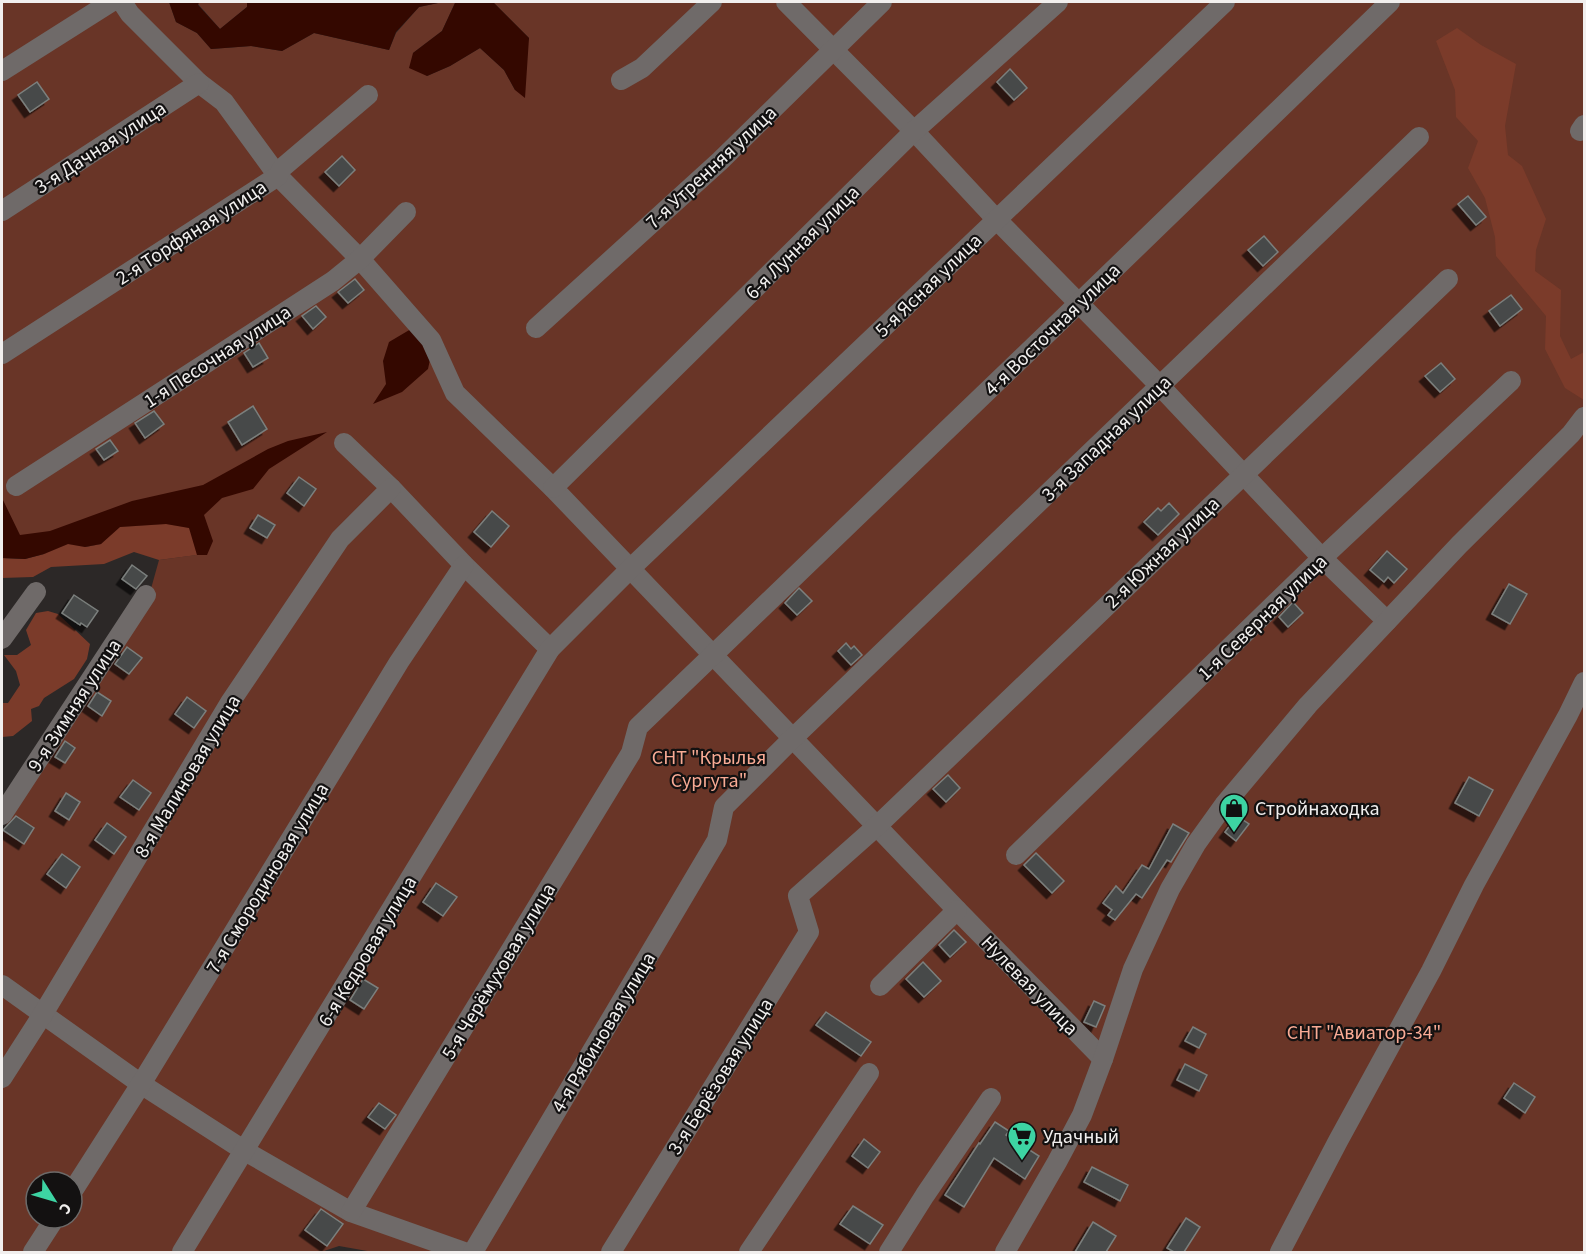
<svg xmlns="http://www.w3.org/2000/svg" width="1586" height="1254" viewBox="0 0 1586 1254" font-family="'Source Sans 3',sans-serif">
<defs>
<filter id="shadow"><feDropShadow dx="-5.5" dy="5.5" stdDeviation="0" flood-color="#0009"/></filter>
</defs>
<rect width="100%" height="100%" fill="#2c2827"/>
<g fill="#693527" fill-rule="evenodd">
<path d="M2 2H169L176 22 197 33 211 49 251 46 282 51 314 33 389 50 396 33 419 7 438 3H455L442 31 413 53 427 76 450 66 480 48 504 70 515 90 529 38 493 2H1584V1252H373L339 1246 321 1252H2V832L57 743 147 603 159 560 196 555 101 544 44 554 2 558ZM36 1182H72V1218H36Z"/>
<polygon points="199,2 247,2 247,7 220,29 198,4"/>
</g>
<g fill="#7b3b2a">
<polygon points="1457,28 1481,45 1516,64 1505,126 1508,155 1522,166 1546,219 1536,250 1535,271 1561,290 1560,336 1571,359 1584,352 1584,400 1565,388 1545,349 1546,316 1496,256 1495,237 1485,198 1468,168 1478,141 1456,117 1455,90 1436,41"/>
<polygon points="166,524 190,528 197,555 159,560 134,552 104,564 51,567 33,577 2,578 2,558 25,559 44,554 68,544 85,547 101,544 120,527"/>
<polygon points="48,611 58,614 90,644 87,659 74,679 44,698 39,706 31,709 32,721 13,736 2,737 2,703 8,703 20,685 16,671 4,655 17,655 31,645 26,630 36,613"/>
</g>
<g fill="#340800">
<polygon points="169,2 199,2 198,5 220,29 247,7 247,2 493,2 529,38 525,98 515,90 504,70 480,48 450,66 427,76 409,68 413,53 442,31 455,3 438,3 419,7 396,32 389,50 314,33 282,51 251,46 211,49 197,33 176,22"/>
<polygon points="411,329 431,355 428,369 402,392 373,404 386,384 383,361 389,342"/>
<polygon points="327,432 269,469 253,489 222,498 204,515 213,541 207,555 197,555 189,528 166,524 120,527 101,544 85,547 68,544 44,554 25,559 2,558 2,498 20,535 50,531 132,501 203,485 268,449 288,441"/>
</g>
<g fill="#464a48" stroke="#7b7f7d" stroke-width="1.5" filter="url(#shadow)">
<polygon points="1010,69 1027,88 1014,100 997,82"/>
<polygon points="37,82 49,99 30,112 18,95"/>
<polygon points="342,156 355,170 339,186 325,172"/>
<polygon points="1468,196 1486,217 1476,225 1458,204"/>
<polygon points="1264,236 1278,252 1263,266 1248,250"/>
<polygon points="355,279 364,290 348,303 338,292"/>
<polygon points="1511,295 1522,309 1500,326 1489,311"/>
<polygon points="316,306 326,317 313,329 302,316"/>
<polygon points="259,343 268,358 253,367 244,353"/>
<polygon points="1441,363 1455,379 1440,392 1425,376"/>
<polygon points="253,406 267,429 242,445 228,422"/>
<polygon points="154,411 164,424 145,438 135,423"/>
<polygon points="110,440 118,451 104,460 96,449"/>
<polygon points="299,477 316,489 304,506 287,493"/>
<polygon points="1169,503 1179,514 1158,535 1144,522 1158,508 1161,511"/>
<polygon points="492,511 509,526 491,547 474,532"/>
<polygon points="258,515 275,525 267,538 250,528"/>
<polygon points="1387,551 1407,569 1394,583 1388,577 1384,582 1370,570"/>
<polygon points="132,565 147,576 136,589 122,579"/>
<polygon points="1509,584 1527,594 1510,624 1492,614"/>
<polygon points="799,588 812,601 797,615 785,603"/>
<polygon points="74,595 98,611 87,627 81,623 80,625 62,613"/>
<polygon points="1293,602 1303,613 1288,627 1279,617"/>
<polygon points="846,643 851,649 854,646 862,655 851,665 838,651"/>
<polygon points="127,647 142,658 129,674 115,664"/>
<polygon points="97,692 111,701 102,716 88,706"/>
<polygon points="187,697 206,711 194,728 175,714"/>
<polygon points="65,741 75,748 65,763 55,757"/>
<polygon points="948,775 960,788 946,802 933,789"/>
<polygon points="1469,777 1493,790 1479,816 1455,803"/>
<polygon points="133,780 151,793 139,810 120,797"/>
<polygon points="66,793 80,802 69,820 55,811"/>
<polygon points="16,816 34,828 24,844 3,830"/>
<polygon points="1237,816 1249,824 1236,841 1225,832"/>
<polygon points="107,823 126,837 114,854 95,840"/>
<polygon points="1173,824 1189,833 1171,862 1167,860 1142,898 1136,894 1115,920 1108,915 1112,910 1103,903 1116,886 1123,893 1142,865 1149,869"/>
<polygon points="1036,853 1064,881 1052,893 1024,865"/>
<polygon points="62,854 80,867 66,888 47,874"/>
<polygon points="436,883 457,897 443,916 423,902"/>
<polygon points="954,930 966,942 950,957 939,945"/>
<polygon points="923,962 941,981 924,997 906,979"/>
<polygon points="363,979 378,988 364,1009 350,1000"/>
<polygon points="1094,1001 1105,1006 1096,1027 1084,1022"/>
<polygon points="826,1012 871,1042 861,1056 816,1025"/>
<polygon points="1193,1027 1206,1034 1199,1048 1185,1041"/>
<polygon points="1185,1064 1207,1075 1199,1091 1177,1080"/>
<polygon points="1514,1083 1535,1097 1525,1113 1504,1098"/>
<polygon points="379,1103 396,1115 385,1129 368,1117"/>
<polygon points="995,1122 1009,1131 1006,1135 1039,1156 1025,1179 994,1158 964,1207 945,1195 979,1143 980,1144"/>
<polygon points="864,1139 880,1152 868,1168 852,1156"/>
<polygon points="1092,1167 1128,1185 1120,1201 1084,1182"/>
<polygon points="853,1206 883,1225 870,1244 840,1224"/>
<polygon points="321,1209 343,1224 327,1246 305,1230"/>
<polygon points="1186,1218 1200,1227 1184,1252 1174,1252 1167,1248"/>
<polygon points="1093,1222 1116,1236 1106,1252 1075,1252"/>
</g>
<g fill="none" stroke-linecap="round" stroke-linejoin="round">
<g stroke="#6f6a69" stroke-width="20">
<polyline points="122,2 130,14 199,83 224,102 278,176 360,259 431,340 455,393 553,488 957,910 1103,1059"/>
<polyline points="786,2 914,131 997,220 1160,386 1322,558 1387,621"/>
<polyline points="2,71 111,2"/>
<polyline points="621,80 642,68 712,2"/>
<polyline points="1580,131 1584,125"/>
<polyline points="2,211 199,83"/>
<polyline points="536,328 720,161 882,2"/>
<polyline points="2,354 278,176 282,168 368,95"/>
<polyline points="344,443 391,488 464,565 550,649"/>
<polyline points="16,486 333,281 360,259 406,212"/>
<polyline points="553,488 914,131 1058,2"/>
<polyline points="2,639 36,592"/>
<polyline points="2,815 146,595"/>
<polyline points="1016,855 1322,558 1511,381"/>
<polyline points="2,985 141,1084 245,1151 351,1212 464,1252"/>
<polyline points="880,986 957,910"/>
<polyline points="2,1078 43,1014 231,701 340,539 391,488"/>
<polyline points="72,1192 141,1084 399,662 464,565"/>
<polyline points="351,1212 631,753 638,727 1079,303 1390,2"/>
<polyline points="33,1252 55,1218"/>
<polyline points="182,1252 550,649 631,568 1225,2"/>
<polyline points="473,1252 717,840 724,807 793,738 1419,137"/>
<polyline points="611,1252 809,932 798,896 877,826 1448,279"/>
<polyline points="749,1252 869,1073"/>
<polyline points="889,1252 925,1195 991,1098"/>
<polyline points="1005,1252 1057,1162 1082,1115 1103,1059 1133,969 1170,889 1196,844 1224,805 1308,705 1459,545 1571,434 1584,417"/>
<polyline points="1280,1252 1338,1141 1431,971 1474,885 1568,715 1584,682"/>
</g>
</g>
<defs>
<g id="shop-pin" transform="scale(1.5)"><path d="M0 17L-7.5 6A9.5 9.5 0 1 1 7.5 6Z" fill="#3dd4a3" stroke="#131111"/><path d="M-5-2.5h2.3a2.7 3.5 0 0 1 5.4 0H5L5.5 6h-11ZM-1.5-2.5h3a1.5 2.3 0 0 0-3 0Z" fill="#111"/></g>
<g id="supermarket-pin" transform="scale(1.5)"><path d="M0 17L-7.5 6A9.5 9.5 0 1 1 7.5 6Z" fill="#3dd4a3" stroke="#131111"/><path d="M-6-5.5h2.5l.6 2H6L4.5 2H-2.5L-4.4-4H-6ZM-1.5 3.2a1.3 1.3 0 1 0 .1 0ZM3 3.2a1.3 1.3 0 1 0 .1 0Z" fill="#111"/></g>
</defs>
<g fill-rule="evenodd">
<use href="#shop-pin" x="1234" y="808"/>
<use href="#supermarket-pin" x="1022" y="1136"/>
</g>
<g text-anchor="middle" stroke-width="4.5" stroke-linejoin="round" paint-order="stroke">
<g font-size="20" fill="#f1efee" stroke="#131111">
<text transform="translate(100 147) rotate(-33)" y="7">3-я Дачная улица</text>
<text transform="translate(711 167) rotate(-43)" y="7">7-я Утренняя улица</text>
<text transform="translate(191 232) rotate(-33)" y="7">2-я Торфяная улица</text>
<text transform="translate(802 242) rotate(-45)" y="7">6-я Лунная улица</text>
<text transform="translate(928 285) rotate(-44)" y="7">5-я Ясная улица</text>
<text transform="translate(1052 329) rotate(-44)" y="7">4-я Восточная улица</text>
<text transform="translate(217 356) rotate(-33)" y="7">1-я Песочная улица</text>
<text transform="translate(1106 438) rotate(-44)" y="7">3-я Западная улица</text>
<text transform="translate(1162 552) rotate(-44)" y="7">2-я Южная улица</text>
<text transform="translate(1262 617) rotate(-44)" y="7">1-я Северная улица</text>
<text transform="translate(74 705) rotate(-57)" y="7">9-я Зимняя улица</text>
<text transform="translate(187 776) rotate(-59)" y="7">8-я Малиновая улица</text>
<text transform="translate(267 878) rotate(-59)" y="7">7-я Смородиновая улица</text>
<text transform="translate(367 951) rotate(-59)" y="7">6-я Кедровая улица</text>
<text transform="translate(498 971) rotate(-59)" y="7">5-я Черёмуховая улица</text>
<text transform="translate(1030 985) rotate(46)" y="7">Нулевая улица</text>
<text transform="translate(603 1032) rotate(-59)" y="7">4-я Рябиновая улица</text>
<text transform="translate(720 1076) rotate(-58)" y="7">3-я Берёзовая улица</text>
</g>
<g font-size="20" fill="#f9ab95" stroke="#131111">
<text x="709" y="764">CНТ "Крылья<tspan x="709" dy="23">Сургута"</tspan></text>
<text x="1364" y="1039">СНТ "Авиатор-34"</text>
</g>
<g font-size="20" fill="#f1efee" stroke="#131111" text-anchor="start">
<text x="1255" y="815">Стройнаходка</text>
<text x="1043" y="1143">Удачный</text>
</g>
</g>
<rect width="1586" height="1254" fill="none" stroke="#f1efee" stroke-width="6"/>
<g transform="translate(54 1200) rotate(127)"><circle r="28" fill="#131111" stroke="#6c6a69" stroke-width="1.5"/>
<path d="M0-4.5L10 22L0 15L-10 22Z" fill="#3dd4a3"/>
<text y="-9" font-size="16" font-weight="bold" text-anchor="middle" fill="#f1efee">С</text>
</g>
</svg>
